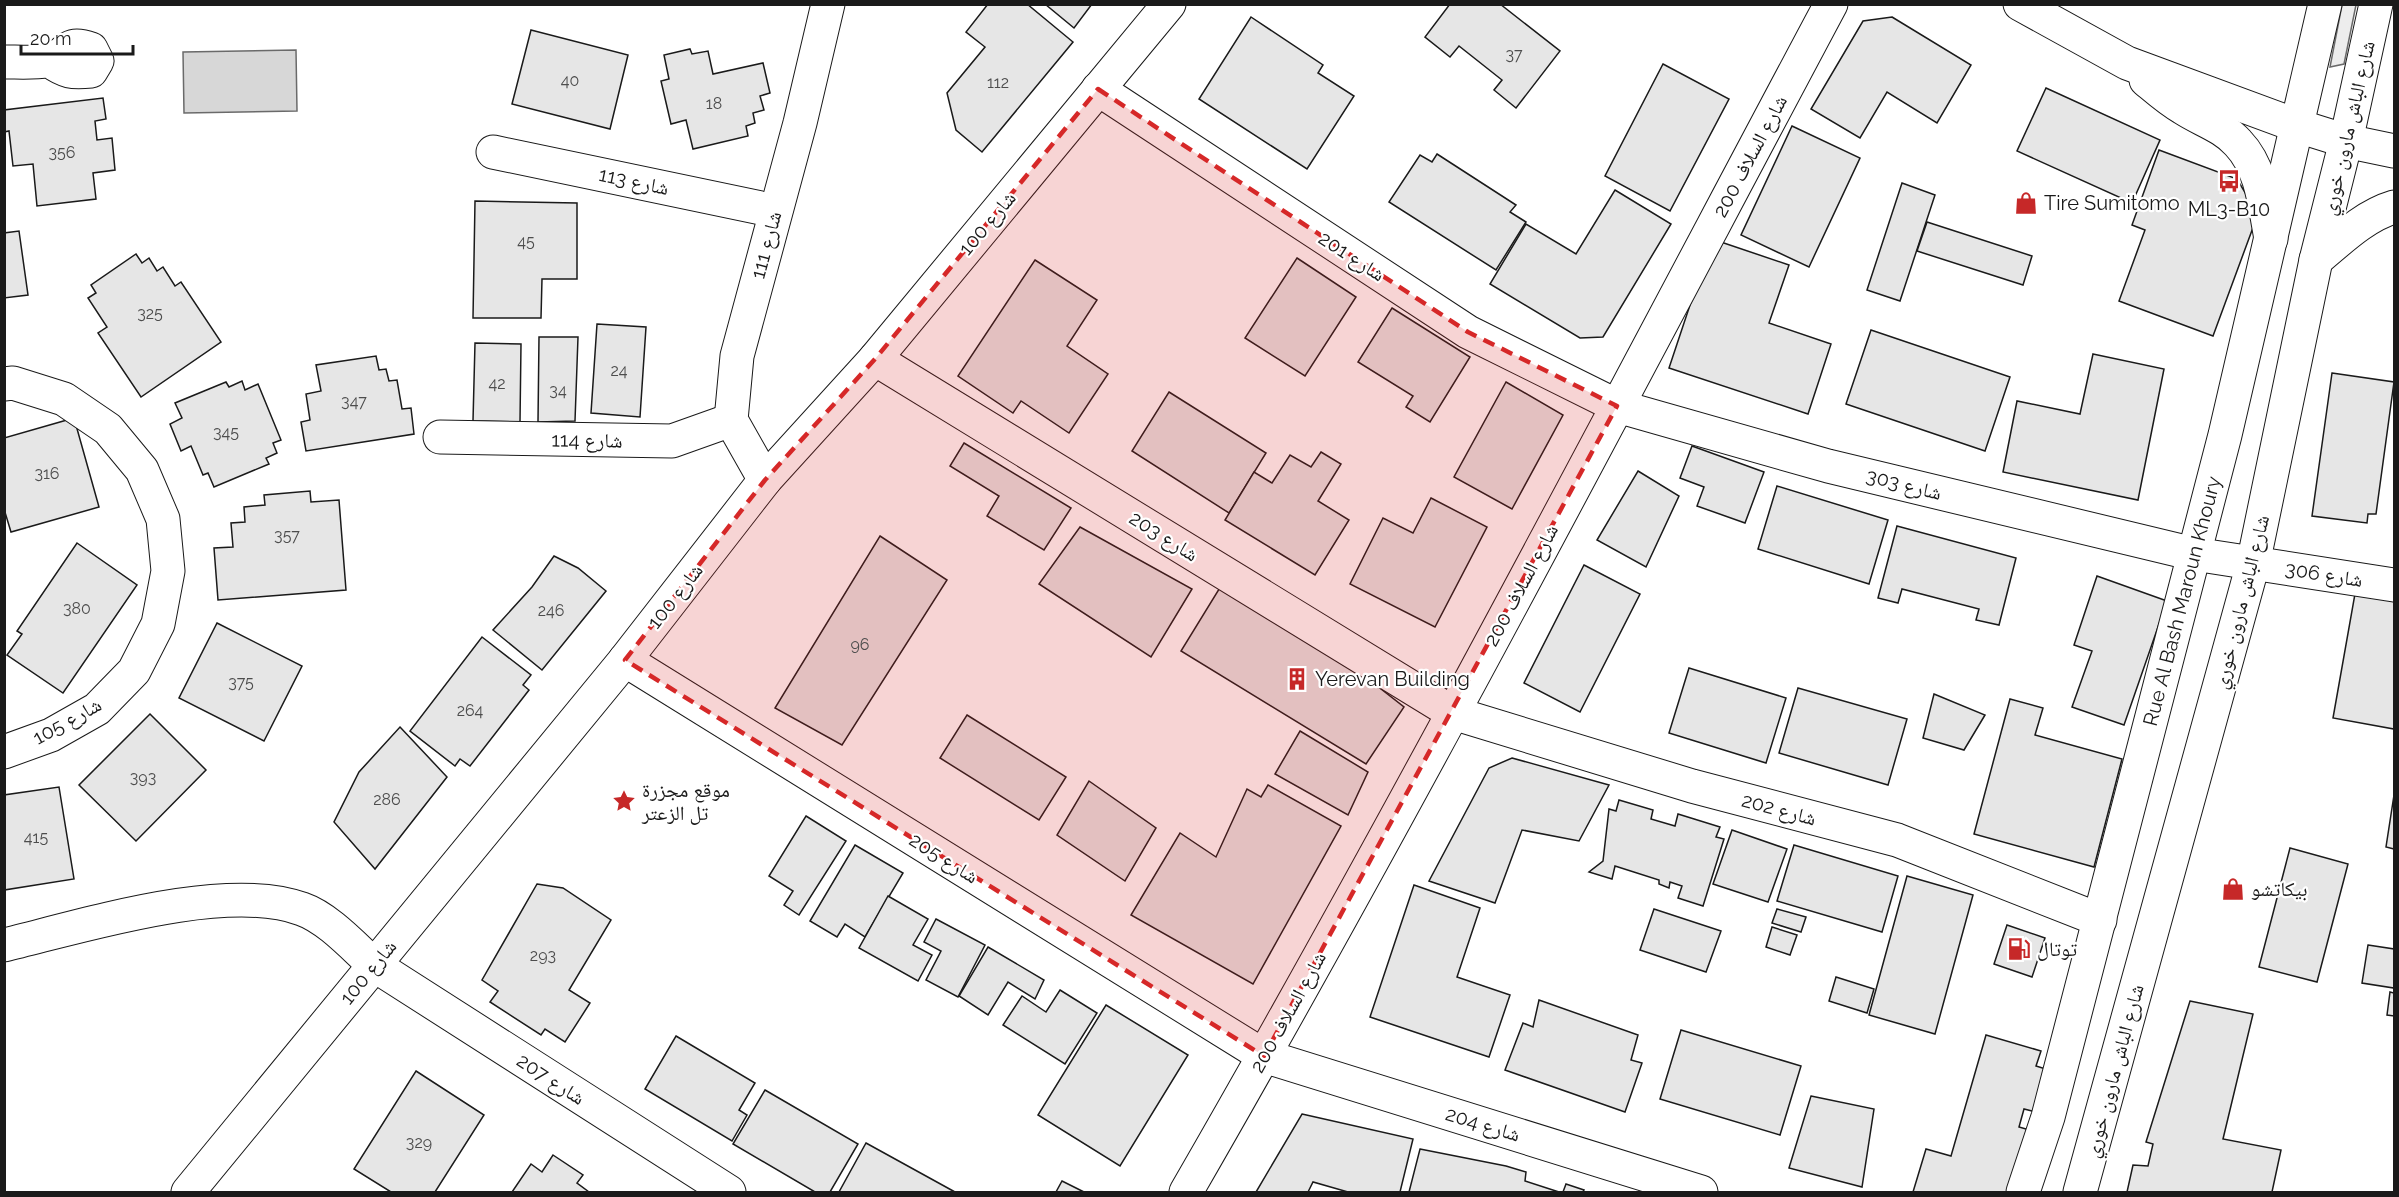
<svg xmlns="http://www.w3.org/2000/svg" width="2399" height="1197" viewBox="0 0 2399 1197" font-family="Raleway,'Noto Naskh Arabic',sans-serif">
<rect width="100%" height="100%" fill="#fff"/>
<polygon fill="#ededed" stroke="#6a6a6a" stroke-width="1.5" points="2342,5 2356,5 2344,64 2330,67"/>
<polygon fill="#d7d7d7" stroke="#6a6a6a" stroke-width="1.5" points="296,50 297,111 184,113 183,52"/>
<g fill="#e6e6e6" stroke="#1a1a1a" stroke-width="1.5">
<polygon points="988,4 1027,4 1073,42 982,152 956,130 947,93 985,47 966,32"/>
<polygon points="1045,4 1092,4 1074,28"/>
<polygon points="1450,4 1500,4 1560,51 1516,108 1494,90 1502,80 1459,46 1450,57 1425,37"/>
<polygon points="1251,17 1323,65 1318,73 1354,96 1307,169 1199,99"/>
<polygon points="1892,17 1971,65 1937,123 1887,92 1860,138 1811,109 1863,21"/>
<polygon points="531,30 628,55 610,129 512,104"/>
<polygon points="690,49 692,54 708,51 713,74 763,63 770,93 760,96 764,110 753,113 755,123 746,126 748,136 693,149 686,120 671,124 661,81 669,79 664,55"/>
<polygon points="1663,64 1729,99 1670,211 1605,176"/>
<polygon points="2046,88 2160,140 2132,203 2017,151"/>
<polygon points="103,98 106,119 95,121 97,140 112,138 115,170 93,173 96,199 37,206 33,164 13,166 9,131 4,132 4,110"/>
<polygon points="1792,126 1860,158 1809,267 1741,235"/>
<polygon points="2159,150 2237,179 2258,214 2213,336 2119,301 2145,230 2132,225"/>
<polygon points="1437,154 1516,205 1510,212 1526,222 1496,270 1389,202 1420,155 1432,162"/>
<polygon points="1902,183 1935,195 1900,301 1867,290"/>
<polygon points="1615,190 1671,224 1603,337 1580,338 1490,284 1526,224 1576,254"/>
<polygon points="475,201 577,203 577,279 542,279 541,318 473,318"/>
<polygon points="1927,222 2032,256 2023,285 1917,251"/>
<polygon points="19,231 28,295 4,298 4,233"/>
<polygon points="1712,239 1789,265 1769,323 1831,344 1808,414 1669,368"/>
<polygon points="136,254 142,263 149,258 157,271 163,267 175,286 181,282 221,342 141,397 98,333 107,327 88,298 96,293 91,285"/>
<polygon points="1297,258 1356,297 1305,376 1245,338"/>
<polygon points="1035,260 1097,300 1067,346 1108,374 1069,433 1021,401 1013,413 958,376"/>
<polygon points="1392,308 1470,357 1430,422 1406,407 1413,396 1358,362"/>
<polygon points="597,324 646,327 640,417 591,413"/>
<polygon points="1871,330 2010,377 1985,451 1846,404"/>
<polygon points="539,337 578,337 575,421 538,422"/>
<polygon points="475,343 521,344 520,422 473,421"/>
<polygon points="2093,354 2164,369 2138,500 2003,472 2017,401 2080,414"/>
<polygon points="376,356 379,370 386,369 389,381 397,380 402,409 411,408 414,434 306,451 301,422 310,420 306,394 321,391 316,365"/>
<polygon points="2332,373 2394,382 2376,514 2368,514 2367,523 2312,516"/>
<polygon points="242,381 245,390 258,384 281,440 273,443 277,453 266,458 269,464 214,487 208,473 203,475 191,446 181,451 170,424 182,418 175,403 226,382 229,387"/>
<polygon points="1506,382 1563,415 1512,509 1454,477"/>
<polygon points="1169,392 1266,453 1229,513 1132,451"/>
<polygon points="74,418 99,507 11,532 4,509 4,438"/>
<polygon points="964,443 1071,508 1044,550 987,516 999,496 950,466"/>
<polygon points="1692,446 1764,472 1745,523 1697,506 1704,487 1680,478"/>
<polygon points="1321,452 1341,464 1318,501 1349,520 1315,575 1225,520 1254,472 1272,483 1290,455 1311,467"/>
<polygon points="1638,471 1679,496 1646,567 1597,540"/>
<polygon points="1777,486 1888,520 1869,584 1758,549"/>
<polygon points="310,491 311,502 339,500 346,590 218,600 214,548 233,547 231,523 245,522 244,507 265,505 264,495"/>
<polygon points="1431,498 1487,527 1435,627 1350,584 1383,518 1413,533"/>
<polygon points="1897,526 2016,558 1999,625 1976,620 1979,609 1902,589 1898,603 1878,598"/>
<polygon points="1080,527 1192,589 1151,657 1039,584"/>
<polygon points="880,536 947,580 842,745 775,708"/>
<polygon points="77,543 137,585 63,693 7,655 22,634 17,631"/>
<polygon points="554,556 578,568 606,591 542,670 493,630 532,587"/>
<polygon points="1584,565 1640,594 1580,712 1524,683"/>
<polygon points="2097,576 2167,601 2124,725 2072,707 2092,651 2074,645"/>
<polygon points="1224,581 1326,646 1404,707 1366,764 1181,651"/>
<polygon points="2356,588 2394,595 2394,729 2333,718"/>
<polygon points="217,623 302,666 264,741 179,698"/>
<polygon points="482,637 531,675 523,685 529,690 470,766 460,759 455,766 410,731"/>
<polygon points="1689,668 1786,698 1766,763 1669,733"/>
<polygon points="1798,688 1907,719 1888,785 1779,753"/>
<polygon points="1934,694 1985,715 1964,750 1923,738"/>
<polygon points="2010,699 2043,708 2035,735 2122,759 2094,867 1974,834"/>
<polygon points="150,714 206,770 136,841 79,785"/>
<polygon points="967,715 1066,777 1039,820 940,758"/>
<polygon points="400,727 447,777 375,869 334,822 359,772"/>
<polygon points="1300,731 1368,772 1348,815 1275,774"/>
<polygon points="1512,758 1609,785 1579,841 1522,830 1495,903 1429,881 1489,768"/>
<polygon points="1089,781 1156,828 1125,881 1057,835"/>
<polygon points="1268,785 1341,826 1253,984 1131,915 1180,833 1216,857 1247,789 1261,797"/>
<polygon points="59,787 74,879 4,890 4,795"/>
<polygon points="2394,795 2394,849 2386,847"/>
<polygon points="1619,800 1653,810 1651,819 1675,826 1678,814 1720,827 1716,837 1724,839 1703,906 1678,898 1682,886 1670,882 1669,888 1659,884 1659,880 1615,866 1612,879 1589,872 1603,861 1609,809 1616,811"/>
<polygon points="806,816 846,841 799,915 784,905 793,891 769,876"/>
<polygon points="1732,830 1787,849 1768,902 1713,884"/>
<polygon points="855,845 903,873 865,937 845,924 837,937 810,921"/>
<polygon points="1794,845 1898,876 1882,932 1777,901"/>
<polygon points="2290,848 2348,864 2317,982 2259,967"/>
<polygon points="1907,876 1973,895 1935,1034 1869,1015"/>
<polygon points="537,884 563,888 611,920 569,990 590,1003 565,1042 545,1029 541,1035 490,1002 498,991 482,980"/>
<polygon points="1414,885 1480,908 1457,977 1510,995 1489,1057 1370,1017"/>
<polygon points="888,896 928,919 913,945 932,955 918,981 859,948"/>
<polygon points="1654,909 1721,931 1706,972 1640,950"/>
<polygon points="1777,909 1806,917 1801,932 1772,923"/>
<polygon points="936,919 985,945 958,997 926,980 941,951 924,942"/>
<polygon points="2007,925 2045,938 2032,977 1994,964"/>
<polygon points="1772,927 1797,935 1790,955 1766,947"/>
<polygon points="2368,945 2394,949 2394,988 2362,983"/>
<polygon points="988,947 1044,980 1035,999 1008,982 988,1015 959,996"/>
<polygon points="1836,977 1874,989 1867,1013 1829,1001"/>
<polygon points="1060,990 1097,1013 1065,1064 1003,1025 1022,996 1046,1012"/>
<polygon points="2390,992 2394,993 2394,1016 2387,1015"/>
<polygon points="1539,1000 1638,1035 1631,1060 1642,1063 1625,1112 1505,1070 1523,1023 1533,1027"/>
<polygon points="2190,1001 2253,1014 2223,1139 2281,1150 2272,1192 2127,1192 2133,1165 2148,1166 2153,1144 2146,1142"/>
<polygon points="1106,1005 1188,1055 1120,1166 1038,1115"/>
<polygon points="1681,1030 1801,1066 1780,1135 1660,1099"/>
<polygon points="1986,1035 2041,1051 2036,1066 2049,1070 2036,1112 2024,1109 2019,1127 2033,1131 2015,1192 1913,1192 1926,1149 1951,1156"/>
<polygon points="676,1036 755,1083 739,1110 747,1115 732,1141 645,1089"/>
<polygon points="416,1071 484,1115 435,1192 391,1192 354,1169"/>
<polygon points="765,1090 858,1144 830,1192 815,1192 733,1144"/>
<polygon points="1811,1096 1874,1109 1862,1187 1789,1168"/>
<polygon points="1302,1114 1413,1139 1400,1192 1348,1192 1313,1182 1308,1192 1256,1192"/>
<polygon points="866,1143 955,1192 839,1192"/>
<polygon points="1420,1149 1506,1166 1526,1172 1525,1181 1559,1192 1409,1192"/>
<polygon points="553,1155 583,1175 577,1183 589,1192 512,1192 531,1164 542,1172"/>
<polygon points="1062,1181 1084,1192 1056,1192"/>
<polygon points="1566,1184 1584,1190 1583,1192 1563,1192"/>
</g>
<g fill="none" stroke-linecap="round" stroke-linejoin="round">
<g stroke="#1a1a1a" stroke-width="35">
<g id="minor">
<path d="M4 62C18 62 34 63 48 61 68 57 63 39 91 49L97 61 91 71C72 73 65 72 50 61"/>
<polyline points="1098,89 1468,332 1617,406 1828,466 2194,554 2394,585"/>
<polyline points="493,152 775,211"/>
<polyline points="875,359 1453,713 1692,786 1897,840 2100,920"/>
<polyline points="4,384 13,383 64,399 108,429 142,470 163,519 168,571 158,624 134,671 97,709 51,735 4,752"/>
<polyline points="440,437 672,441 731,420"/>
<polyline points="765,480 731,420 737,356 800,123 828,4"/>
<polyline points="625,660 1264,1056 1701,1192"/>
<path d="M4 945C83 926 226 881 302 909 328 918 354 947 374 965L729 1192"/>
<polyline points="188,1192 625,660 765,480 875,359 1169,4"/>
<path d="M1186 1192C1411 802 1619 402 1831 4"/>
</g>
</g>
<g stroke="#1a1a1a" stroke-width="35">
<g id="major">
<path id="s1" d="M2023 1192 2048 1117 2225 435 2325 4"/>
<polyline points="2080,1192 2253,564 2316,260 2346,141 2376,4"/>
</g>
</g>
<g stroke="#1a1a1a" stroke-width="35">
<g id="highway">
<polyline points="2020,4 2127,63 2298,126 2346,141 2394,151"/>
<path d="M2146 80C2158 90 2169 100 2183 108 2201 120 2223 126 2238 143 2262 168 2265 207 2271 239"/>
<path d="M2316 260C2340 240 2364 216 2394 207"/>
</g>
</g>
<use href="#minor" stroke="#fff" stroke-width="33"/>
<use href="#major" stroke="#fff" stroke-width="33"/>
<use href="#highway" stroke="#fff" stroke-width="33"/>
</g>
<path fill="#d62828" fill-opacity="0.2" stroke="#d62828" stroke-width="4.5" stroke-dasharray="12 8" stroke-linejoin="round" d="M1098 89 1468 332 1617 406 1264 1056 625 660 765 480 875 359Z"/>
<defs>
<g id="bus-bare" transform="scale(1.8)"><path d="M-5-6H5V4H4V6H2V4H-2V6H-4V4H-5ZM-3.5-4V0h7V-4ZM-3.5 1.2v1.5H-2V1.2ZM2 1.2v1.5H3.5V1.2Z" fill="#c62828" stroke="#fff" stroke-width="2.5" paint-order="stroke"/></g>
<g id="shop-bare" transform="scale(1.8)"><path d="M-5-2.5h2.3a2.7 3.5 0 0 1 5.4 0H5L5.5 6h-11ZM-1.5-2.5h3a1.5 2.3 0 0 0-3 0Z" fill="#c62828" stroke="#fff" stroke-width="2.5" paint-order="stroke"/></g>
<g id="building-bare" transform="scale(1.8)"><path d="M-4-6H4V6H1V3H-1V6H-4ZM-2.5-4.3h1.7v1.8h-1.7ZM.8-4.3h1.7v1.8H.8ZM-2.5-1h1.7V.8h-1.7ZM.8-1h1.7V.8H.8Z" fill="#c62828" stroke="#fff" stroke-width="2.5" paint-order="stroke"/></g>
<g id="sight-bare" transform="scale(1.8)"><path d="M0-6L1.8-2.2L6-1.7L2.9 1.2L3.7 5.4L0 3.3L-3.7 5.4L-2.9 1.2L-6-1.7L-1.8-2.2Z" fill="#c62828" stroke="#fff" stroke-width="2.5" paint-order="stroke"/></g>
<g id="fuel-bare" transform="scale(1.8)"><path d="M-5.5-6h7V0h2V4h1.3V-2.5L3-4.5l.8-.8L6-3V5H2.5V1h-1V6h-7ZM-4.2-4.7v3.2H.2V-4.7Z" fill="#c62828" stroke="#fff" stroke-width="2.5" paint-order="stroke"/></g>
</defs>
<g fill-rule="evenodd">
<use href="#bus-bare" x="2229" y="181"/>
<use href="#shop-bare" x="2026" y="203"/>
<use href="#building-bare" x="1297" y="679"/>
<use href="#sight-bare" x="624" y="801"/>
<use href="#shop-bare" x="2233" y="889"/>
<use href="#fuel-bare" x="2019" y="949"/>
</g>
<g text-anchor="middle" stroke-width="4.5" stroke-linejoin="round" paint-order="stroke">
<g font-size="16" fill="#4d4d4d">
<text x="1514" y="60">37</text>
<text x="570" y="86">40</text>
<text x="998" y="88">112</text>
<text x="714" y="109">18</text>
<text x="62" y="158">356</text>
<text x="526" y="247">45</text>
<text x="150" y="319">325</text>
<text x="619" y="376">24</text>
<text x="497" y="389">42</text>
<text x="558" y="396">34</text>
<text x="354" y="407">347</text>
<text x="226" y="438">345</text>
<text x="47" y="479">316</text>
<text x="287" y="541">357</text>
<text x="77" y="614">380</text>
<text x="551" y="616">246</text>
<text x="860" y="650">96</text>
<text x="241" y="688">375</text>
<text x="470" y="716">264</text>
<text x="143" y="783">393</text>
<text x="387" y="805">286</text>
<text x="36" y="843">415</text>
<text x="543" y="961">293</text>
<text x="419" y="1148">329</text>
</g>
<g font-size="20" fill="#1a1a1a" stroke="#fff">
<text transform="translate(2348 128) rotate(-77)" y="7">شارع الباش مارون خوري</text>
<text transform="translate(1750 156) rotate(-62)" y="7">200 شارع السلاف</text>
<text transform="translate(634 181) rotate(12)" y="7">شارع 113</text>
<text transform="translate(987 223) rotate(-50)" y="7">شارع 100</text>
<text transform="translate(766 245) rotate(-75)" y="7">شارع 111</text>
<text transform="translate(1352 256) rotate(33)" y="7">شارع 201</text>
<text transform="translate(587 440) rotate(1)" y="7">شارع 114</text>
<text transform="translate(1904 484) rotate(14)" y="7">شارع 303</text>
<text transform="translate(1164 536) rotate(32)" y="7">شارع 203</text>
<text transform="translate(2324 574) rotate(9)" y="7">شارع 306</text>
<text transform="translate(1521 585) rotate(-62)" y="7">200 شارع السلاف</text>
<text transform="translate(675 596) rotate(-52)" y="7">شارع 100</text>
<text dy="7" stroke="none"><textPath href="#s1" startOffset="612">Rue Al Bash Maroun Khoury</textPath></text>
<text transform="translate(2241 602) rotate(-76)" y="7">شارع الباش مارون خوري</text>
<text transform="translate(67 721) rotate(-29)" y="7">شارع 105</text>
<text transform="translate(1779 809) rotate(15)" y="7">شارع 202</text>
<text transform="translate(944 858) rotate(32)" y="7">شارع 205</text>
<text transform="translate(368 972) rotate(-51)" y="7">شارع 100</text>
<text transform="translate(1288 1012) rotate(-61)" y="7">200 شارع السلاف</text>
<text transform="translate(2114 1071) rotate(-75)" y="7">شارع الباش مارون خوري</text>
<text transform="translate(551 1079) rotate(33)" y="7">شارع 207</text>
<text transform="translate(1483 1124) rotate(17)" y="7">شارع 204</text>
</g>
<g font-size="20" fill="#1a1a1a" stroke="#fff" text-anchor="start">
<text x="2044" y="210">Tire Sumitomo</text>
<text x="2229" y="216" text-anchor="middle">ML3-B10</text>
<text x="1315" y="686">Yerevan Building</text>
<text x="642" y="797">موقع مجزرة<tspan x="642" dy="23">تل الزعتر</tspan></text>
<text x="2251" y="896">بيكاتشو</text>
<text x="2037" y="956">توتال</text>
</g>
</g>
<rect width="2399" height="1197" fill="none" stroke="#1a1a1a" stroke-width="12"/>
<path d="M21 45v9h112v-9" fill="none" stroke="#1a1a1a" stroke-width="3"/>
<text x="30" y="45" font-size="18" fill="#1a1a1a" stroke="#ffffff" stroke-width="4.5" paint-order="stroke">20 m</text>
</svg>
